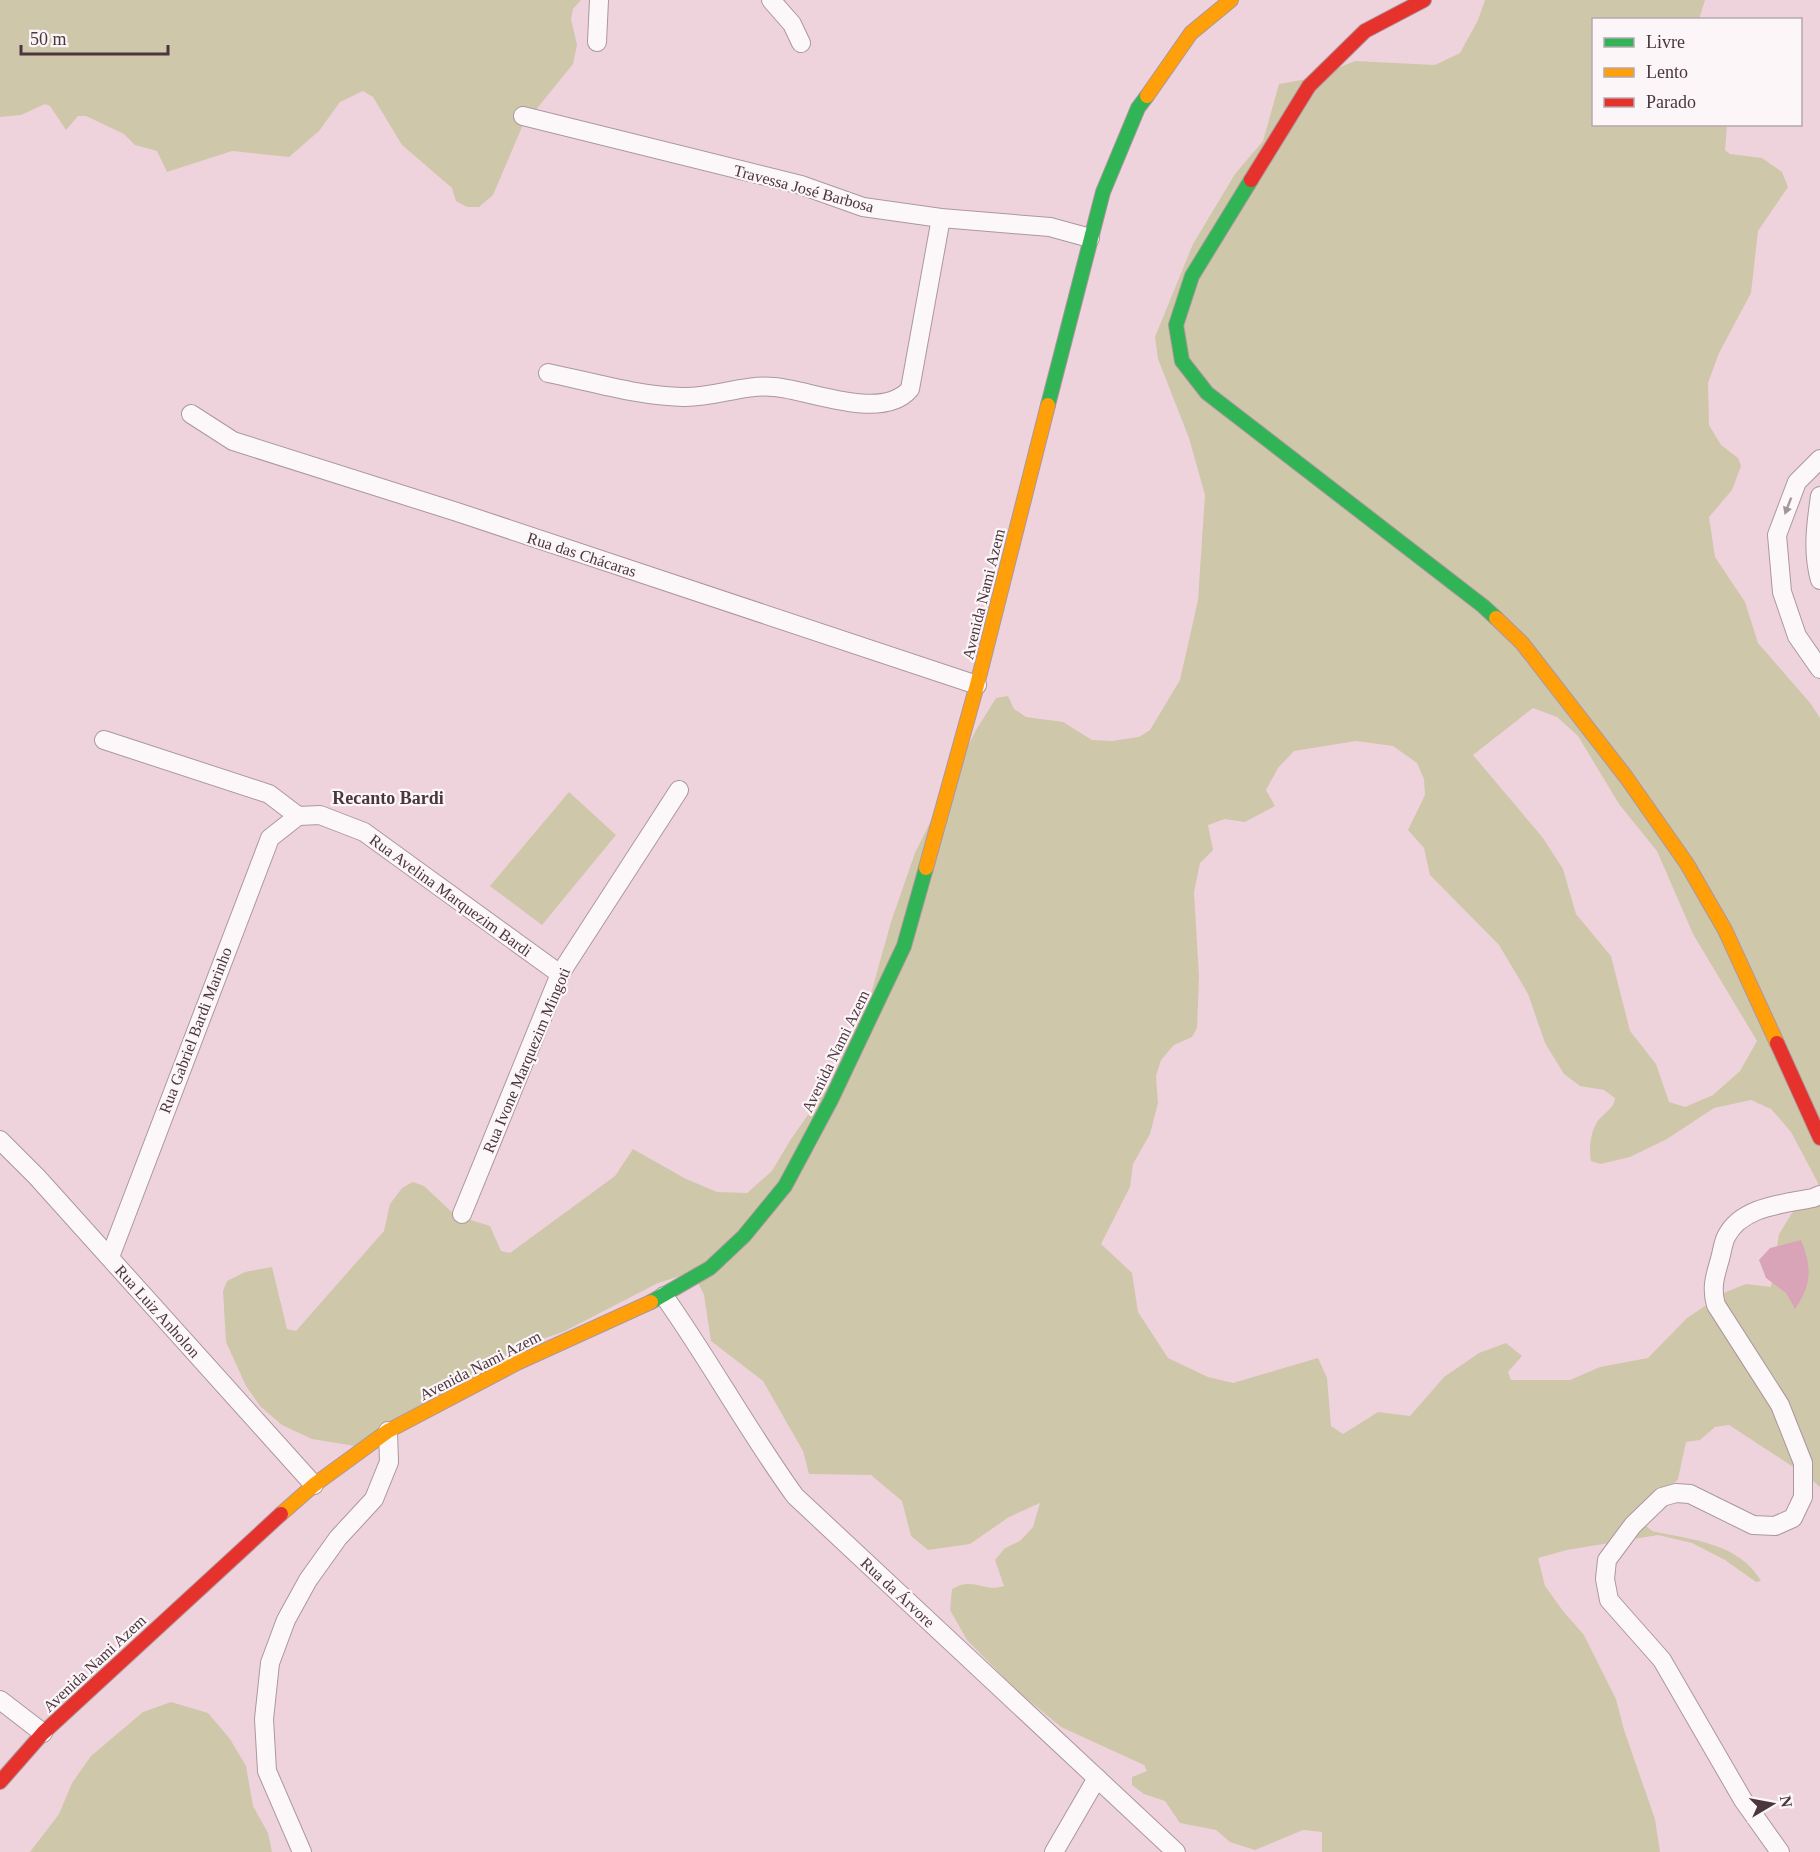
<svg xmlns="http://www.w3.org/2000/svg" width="1820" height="1852" viewBox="0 0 1820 1852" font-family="Georgia,serif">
<rect width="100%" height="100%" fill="#eed3dc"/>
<g fill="#cfc7aa" fill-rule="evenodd">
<polygon points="0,0 581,0 573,9 571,19 577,45 573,64 522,127 493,195 479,207 467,207 456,201 452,188 402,145 373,97 363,91 340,102 319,131 289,157 232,151 167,172 157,151 135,145 124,134 86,116 78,116 66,130 50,106 45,104 21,115 0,117"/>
<path d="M1485 0H1705L1699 19 1594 20V124L1727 125 1725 150 1730 154 1762 158 1782 172 1788 187 1758 231 1751 293 1719 353 1708 383 1709 425 1721 445 1738 458 1741 466 1732 490 1709 517 1715 557 1745 602 1758 643 1811 704 1820 718V1487L1807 1476 1729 1425 1715 1427 1700 1440 1686 1442 1678 1479 1643 1517 1644 1524 1652 1531C1693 1540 1739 1543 1761 1581L1756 1582 1725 1560 1692 1543 1658 1535 1567 1550 1538 1558 1545 1586 1563 1611 1584 1635 1616 1699 1624 1730 1655 1819 1660 1852H1322V1832L1303 1830 1255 1850 1230 1842 1216 1830 1180 1823 1165 1801 1144 1794 1132 1785V1777L1147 1771 1144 1765 1061 1727 1015 1689 967 1640 950 1610 952 1589C974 1576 984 1593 1004 1586L995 1560 1005 1548 1020 1541 1033 1527 1040 1503 1009 1517 970 1544 928 1550 911 1536 902 1501 871 1475 809 1474 803 1451 763 1381 711 1341 704 1295 693 1272 658 1283 563 1332 530 1343 355 1446 312 1439 282 1425 260 1406 246 1386 226 1342 223 1291 227 1281 245 1272 272 1267 287 1329 296 1331 384 1231 390 1204 402 1188 413 1182 424 1186 455 1215 490 1226 501 1251 510 1253 615 1176 633 1149 686 1179 717 1192 747 1193 772 1171 791 1139 829 1085 872 990 891 922 915 853 976 730 996 698 1008 696 1014 709 1026 717 1063 722 1092 740 1112 741 1139 737 1150 730 1180 680 1198 600 1205 495 1189 438 1158 359 1155 337 1193 244 1235 174 1263 141 1279 84 1313 78 1355 61 1435 65 1460 53 1478 20ZM1533 708 1557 717 1578 736 1619 804 1657 851 1693 934 1757 1041 1740 1071 1713 1095 1685 1107 1669 1102 1656 1064 1630 1031 1611 956 1576 914 1563 869 1543 838 1473 755ZM1356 741 1393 746 1417 763 1424 779 1425 795 1408 830 1424 848 1430 875 1499 945 1528 994 1545 1043 1564 1074 1580 1086 1604 1090 1615 1098C1614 1110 1601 1114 1596 1124 1590 1134 1589 1151 1591 1161L1600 1164 1630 1157 1667 1139 1714 1108 1751 1100 1771 1109 1791 1132 1818 1183 1820 1193 1817 1192 1792 1213 1779 1234 1771 1287 1746 1284 1726 1292 1687 1318 1648 1358 1600 1367 1570 1380H1511L1508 1372 1522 1356 1506 1343 1479 1353 1444 1377 1410 1416 1378 1412 1343 1434 1331 1426 1327 1378 1318 1358 1233 1383 1208 1377 1168 1358 1138 1312 1132 1273 1101 1244 1130 1187 1133 1164 1150 1134 1158 1103 1156 1076 1161 1060 1174 1045 1192 1037 1197 1028 1199 977 1194 892 1200 863 1213 850 1208 825 1225 819 1245 822 1275 806 1266 790 1278 768 1294 751Z"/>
<polygon points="569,792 616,835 542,925 490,886"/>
<polygon points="171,1702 208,1713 230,1739 246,1766 253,1806 268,1833 272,1852 30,1852 59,1814 72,1783 91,1756 143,1712"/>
</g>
<path fill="#d9a3b8" d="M1801 1240C1812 1267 1812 1285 1795 1309L1786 1293 1766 1278 1759 1260 1770 1248Z"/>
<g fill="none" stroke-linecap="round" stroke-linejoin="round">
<g stroke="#ac979e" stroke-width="20">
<g id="street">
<polyline points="771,0 792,24 801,43"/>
<polyline points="597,42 599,0"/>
<polyline points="523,116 801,185 863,207 941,218 1050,227 1090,238"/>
<path d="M548 373C592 382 638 396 683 397 714 398 743 384 774 387 811 390 882 422 910 389L941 218"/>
<polyline points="191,414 233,441 457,512 977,685"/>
<polyline points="1820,459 1797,482 1777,535 1782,592 1797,636 1820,669"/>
<path d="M1820 496C1816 524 1812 552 1820 580"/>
<polyline points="104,740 269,794 298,816 320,815 364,832 560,974"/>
<polyline points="0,1140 37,1177 314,1485"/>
<polyline points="462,1214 560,974 679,790"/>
<polyline points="110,1257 270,838 298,816"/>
<path d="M664 1296C710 1361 748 1431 795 1496L1176 1852"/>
<polyline points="0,1700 43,1733"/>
<polyline points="302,1852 267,1771 264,1719 270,1663 286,1620 308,1580 338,1538 374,1499 389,1462 388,1431"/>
<polyline points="1054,1852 1097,1778"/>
<path d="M1780 1852 1743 1800 1662 1660 1609 1600 1605 1579 1607 1560 1633 1525 1662 1497 1676 1493 1690 1494 1753 1525 1775 1526 1793 1518 1803 1497V1463L1780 1405 1716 1305C1711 1288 1715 1276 1720 1259 1722 1252 1723 1243 1726 1237 1741 1206 1784 1204 1813 1198L1820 1195"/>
</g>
</g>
<g stroke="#ac979e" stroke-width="16">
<g id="fast">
<polyline points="1251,180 1192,276 1176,325 1182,361 1207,393 1483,606 1496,618"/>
<polyline points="1048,405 1103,192 1138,108 1147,96"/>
<polyline points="651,1302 710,1268 744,1236 785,1186 831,1100 904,946 926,868"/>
</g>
</g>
<g stroke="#ac979e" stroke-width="16">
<g id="slow">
<polyline points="1147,96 1191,33 1231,0"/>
<polyline points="1496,618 1522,643 1626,777 1687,864 1725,930 1777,1043"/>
<polyline points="926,868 977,685 1048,405"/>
<polyline points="281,1514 314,1485 388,1431 517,1363 651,1302"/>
</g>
</g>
<g stroke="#ac979e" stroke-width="16">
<g id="jam">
<polyline points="1251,180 1309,86 1365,31 1424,0"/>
<polyline points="1777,1043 1820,1138"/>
<polyline points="0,1782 43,1733 281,1514"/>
</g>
</g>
<use href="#street" stroke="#fcf8fa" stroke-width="18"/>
<use href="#fast" stroke="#30b455" stroke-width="14"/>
<use href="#slow" stroke="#ff9f0a" stroke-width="14"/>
<use href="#jam" stroke="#e5322d" stroke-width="14"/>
</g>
<defs><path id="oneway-solid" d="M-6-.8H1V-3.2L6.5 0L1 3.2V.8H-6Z" transform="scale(1.5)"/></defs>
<use fill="#a4979c" href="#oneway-solid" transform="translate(1788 506) rotate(111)"/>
<g text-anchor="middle" stroke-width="4.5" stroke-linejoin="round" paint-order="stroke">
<g font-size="16" fill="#4b363e" stroke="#fcf6f8">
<text transform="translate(804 188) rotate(15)" y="6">Travessa José Barbosa</text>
<text transform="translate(582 554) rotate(18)" y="6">Rua das Chácaras</text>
<text transform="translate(983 594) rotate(-76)" y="6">Avenida Nami Azem</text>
<text transform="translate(451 895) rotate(36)" y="6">Rua Avelina Marquezim Bardi</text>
<text transform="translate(195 1030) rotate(-69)" y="6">Rua Gabriel Bardi Marinho</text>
<text transform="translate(835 1051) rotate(-64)" y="6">Avenida Nami Azem</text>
<text transform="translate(526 1060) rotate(-67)" y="6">Rua Ivone Marquezim Mingoti</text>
<text transform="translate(158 1311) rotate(48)" y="6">Rua Luiz Anholon</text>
<text transform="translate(480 1365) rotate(-27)" y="6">Avenida Nami Azem</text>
<text transform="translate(898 1592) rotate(43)" y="6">Rua da Árvore</text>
<text transform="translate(94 1663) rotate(-43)" y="6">Avenida Nami Azem</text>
</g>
<g font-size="18" font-weight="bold" fill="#4b363e" stroke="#fcf6f8">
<text x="388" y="804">Recanto Bardi</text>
</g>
</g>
<rect x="1592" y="18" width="210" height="108" fill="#fcf6f8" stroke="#b5a9ae" stroke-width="1.5"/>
<rect x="1604" y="38" width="30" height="9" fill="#30b455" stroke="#b5a9ae" stroke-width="1.5"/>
<text x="1646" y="48" font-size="18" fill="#4b363e">Livre</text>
<rect x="1604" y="68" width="30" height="9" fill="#ff9f0a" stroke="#b5a9ae" stroke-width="1.5"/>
<text x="1646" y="78" font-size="18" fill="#4b363e">Lento</text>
<rect x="1604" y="98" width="30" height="9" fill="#e5322d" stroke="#b5a9ae" stroke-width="1.5"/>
<text x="1646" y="108" font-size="18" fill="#4b363e">Parado</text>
<g transform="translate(1772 1804) rotate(80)" stroke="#fcf6f8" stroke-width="4.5" paint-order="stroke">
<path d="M0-4.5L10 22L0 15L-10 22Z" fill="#4b363e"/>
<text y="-9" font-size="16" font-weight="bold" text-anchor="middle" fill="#4b363e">N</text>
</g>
<path d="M21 45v9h147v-9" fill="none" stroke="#4b363e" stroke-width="3"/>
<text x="30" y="45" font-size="18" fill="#4b363e" stroke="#fcf6f8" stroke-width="4.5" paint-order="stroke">50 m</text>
</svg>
